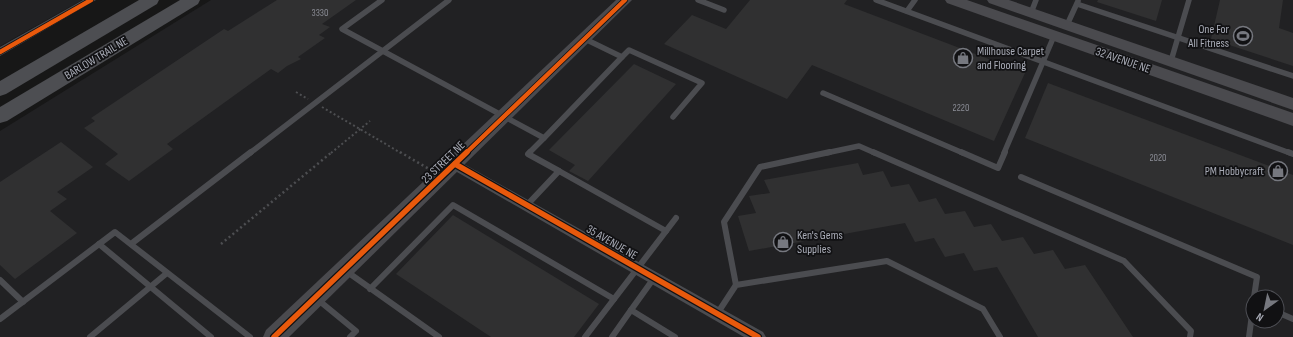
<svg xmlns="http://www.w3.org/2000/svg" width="1293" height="337" viewBox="0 0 1293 337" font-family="'Sofia Sans Condensed',sans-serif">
<rect width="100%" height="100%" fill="#171717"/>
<g fill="#212123" fill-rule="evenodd">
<polygon points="0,0 82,0 0,46"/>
<path d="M211 0H1293V337H0V131ZM1253 297H1277V321H1253Z"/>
</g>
<g fill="#303031">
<polygon points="277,0 356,0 322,24 330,27 319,35 325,38 298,57 301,59 287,66 278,73 271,69 167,144 173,149 129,181 105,164 118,154 84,128 95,121 91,118 224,29 228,31"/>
<polygon points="750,0 847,0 844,4 1025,73 994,141 812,65 787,99 664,44 692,15 726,29"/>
<polygon points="1098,0 1162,0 1156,21 1097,2"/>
<polygon points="1220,0 1283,0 1279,28 1293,33 1293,66 1211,39"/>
<polygon points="634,64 676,84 588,181 569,171 575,165 549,150"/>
<polygon points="1048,83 1293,175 1293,245 1025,138"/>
<polygon points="61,142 93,167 57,192 67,199 50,211 77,233 15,279 0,265 0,182"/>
<polygon points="858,163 863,175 883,171 891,187 909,184 919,202 936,198 945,214 965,211 974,227 991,224 1002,241 1023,237 1034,254 1053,250 1065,269 1085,265 1133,337 1038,337 997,267 974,271 964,253 945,257 934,238 915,242 905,223 749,251 738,216 756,213 749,196 770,193 764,180"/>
<polygon points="453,215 599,304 574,337 491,337 396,274"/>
</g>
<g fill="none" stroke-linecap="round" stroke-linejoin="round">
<g stroke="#4d4e51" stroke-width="2" stroke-dasharray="2 2.5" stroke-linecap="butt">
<polyline points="296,92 308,99"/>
<polyline points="322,107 401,153"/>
<polyline points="331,153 370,121"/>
</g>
<g stroke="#4d4e51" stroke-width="2.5" stroke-dasharray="2 3" stroke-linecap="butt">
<polyline points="400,152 429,169"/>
<polyline points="221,244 332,152"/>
</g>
<g stroke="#4b4c50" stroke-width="5.5">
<polyline points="382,0 342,29 544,138 529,153"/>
<polyline points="698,0 724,10"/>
<polyline points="876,0 1290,153"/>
<polyline points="1077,4 1293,76"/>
<polyline points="907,11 915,0"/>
<polyline points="1031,13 1036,0"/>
<polyline points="1067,25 1078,1"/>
<polyline points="622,57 629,50 702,83 673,117"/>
<polyline points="1171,61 1189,0"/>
<polyline points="823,93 963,153"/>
<polyline points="544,138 622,57 585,39"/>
<polyline points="250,153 449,0"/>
<polyline points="826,153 859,146 875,153"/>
<polyline points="1004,153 1054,36"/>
</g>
<g stroke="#4b4c50" stroke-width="6">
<polyline points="873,152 1124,261 1191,331 1190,337"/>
<polyline points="961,152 998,168 1005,152"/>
<polyline points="1288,152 1293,154"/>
<polyline points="559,171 666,231"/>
<polyline points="1021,177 1257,277 1254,297"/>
<polyline points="527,205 559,171 528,154 530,152"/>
<polyline points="99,244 211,337"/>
<polyline points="131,244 251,152"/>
<polyline points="346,271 439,337"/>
<polyline points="654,278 631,310 675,337"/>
<polyline points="0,280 23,302"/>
<polyline points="736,285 724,222 760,167 830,152"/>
<polyline points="370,289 453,205 614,299"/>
<polyline points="317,299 356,331 350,337"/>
<polyline points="1277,312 1293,319"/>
<polyline points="717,314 736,285 887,261 983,309 1000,337"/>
<polyline points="0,319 115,232 250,337"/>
<polyline points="90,337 167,273"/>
<polyline points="585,337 676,218"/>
<polyline points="612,337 631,310"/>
<polyline points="1249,337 1253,307"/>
</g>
<g fill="#4b4c50" fill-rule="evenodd">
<polygon points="83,0 96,0 0,56 0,47"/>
<polygon points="455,159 763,332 766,337 744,337 450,168 449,164 450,160"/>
</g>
<g fill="#4a4a4e" fill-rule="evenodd">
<polygon points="616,0 632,0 289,337 263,337 266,330"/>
<polygon points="945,0 967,0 1293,113 1293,126 947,3"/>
<polygon points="987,0 1009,0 1293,98 1293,110 989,3"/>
</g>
<g fill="#4d4e52" fill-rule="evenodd">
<polygon points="139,0 159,0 157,4 6,94 0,96 0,81"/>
<polygon points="180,0 200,0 198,4 7,121 0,123 0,107"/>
</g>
<g stroke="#111113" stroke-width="6">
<g id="cycleway-far1">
<polyline points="0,52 91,0"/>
<polyline points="466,153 625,0"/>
</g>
</g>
<g stroke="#111113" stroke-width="8">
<g id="cycleway">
<polyline points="455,164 758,337"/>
<polyline points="274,337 467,152"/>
</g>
</g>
<use href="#cycleway-far1" stroke="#e8590c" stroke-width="4.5"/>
<use href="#cycleway" stroke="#e8590c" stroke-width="5.5"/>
</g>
<defs>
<g id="stadium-ring" transform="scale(1)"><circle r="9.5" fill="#111113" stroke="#76787f" stroke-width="1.5"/><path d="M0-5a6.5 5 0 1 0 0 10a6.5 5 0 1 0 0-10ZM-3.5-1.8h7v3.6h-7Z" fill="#76787f"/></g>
<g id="shop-ring" transform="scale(1)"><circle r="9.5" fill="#111113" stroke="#76787f" stroke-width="1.5"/><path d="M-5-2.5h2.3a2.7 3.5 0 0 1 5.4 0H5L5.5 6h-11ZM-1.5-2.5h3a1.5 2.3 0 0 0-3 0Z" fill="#76787f"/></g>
</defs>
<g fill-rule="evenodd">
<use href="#stadium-ring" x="1243" y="36"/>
<use href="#shop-ring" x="963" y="58"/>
<use href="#shop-ring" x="1278" y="171"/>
<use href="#shop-ring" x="783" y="242"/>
</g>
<g text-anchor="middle" stroke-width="3.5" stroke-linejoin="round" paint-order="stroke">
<g font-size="10" fill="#8b8d96">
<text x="320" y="16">3330</text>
<text x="961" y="111">2220</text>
<text x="1158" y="161">2020</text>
</g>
<g font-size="12" fill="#a9acb7" stroke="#111113" text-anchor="end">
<text x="1229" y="33">One For<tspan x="1229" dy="14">All Fitness</tspan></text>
<text x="977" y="55" text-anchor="start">Millhouse Carpet<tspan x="977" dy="14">and Flooring</tspan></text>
<text x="1264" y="175">PM Hobbycraft</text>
<text x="797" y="239" text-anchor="start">Ken's Gems<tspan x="797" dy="14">Supplies</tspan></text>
</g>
<g font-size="12" fill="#a9acb7" stroke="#111113">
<text transform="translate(96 58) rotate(-31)" y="4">BARLOW TRAIL NE</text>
<text transform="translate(1123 60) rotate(19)" y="4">32 AVENUE NE</text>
<text transform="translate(443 162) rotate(-44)" y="4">23 STREET NE</text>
<text transform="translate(612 242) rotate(30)" y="4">35 AVENUE NE</text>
</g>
</g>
<g transform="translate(1265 309) rotate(213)"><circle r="19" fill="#111113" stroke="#4e4f55"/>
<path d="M0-3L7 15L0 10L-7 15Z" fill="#76787f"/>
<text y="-6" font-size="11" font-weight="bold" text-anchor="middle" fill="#a9acb7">N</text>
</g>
</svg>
